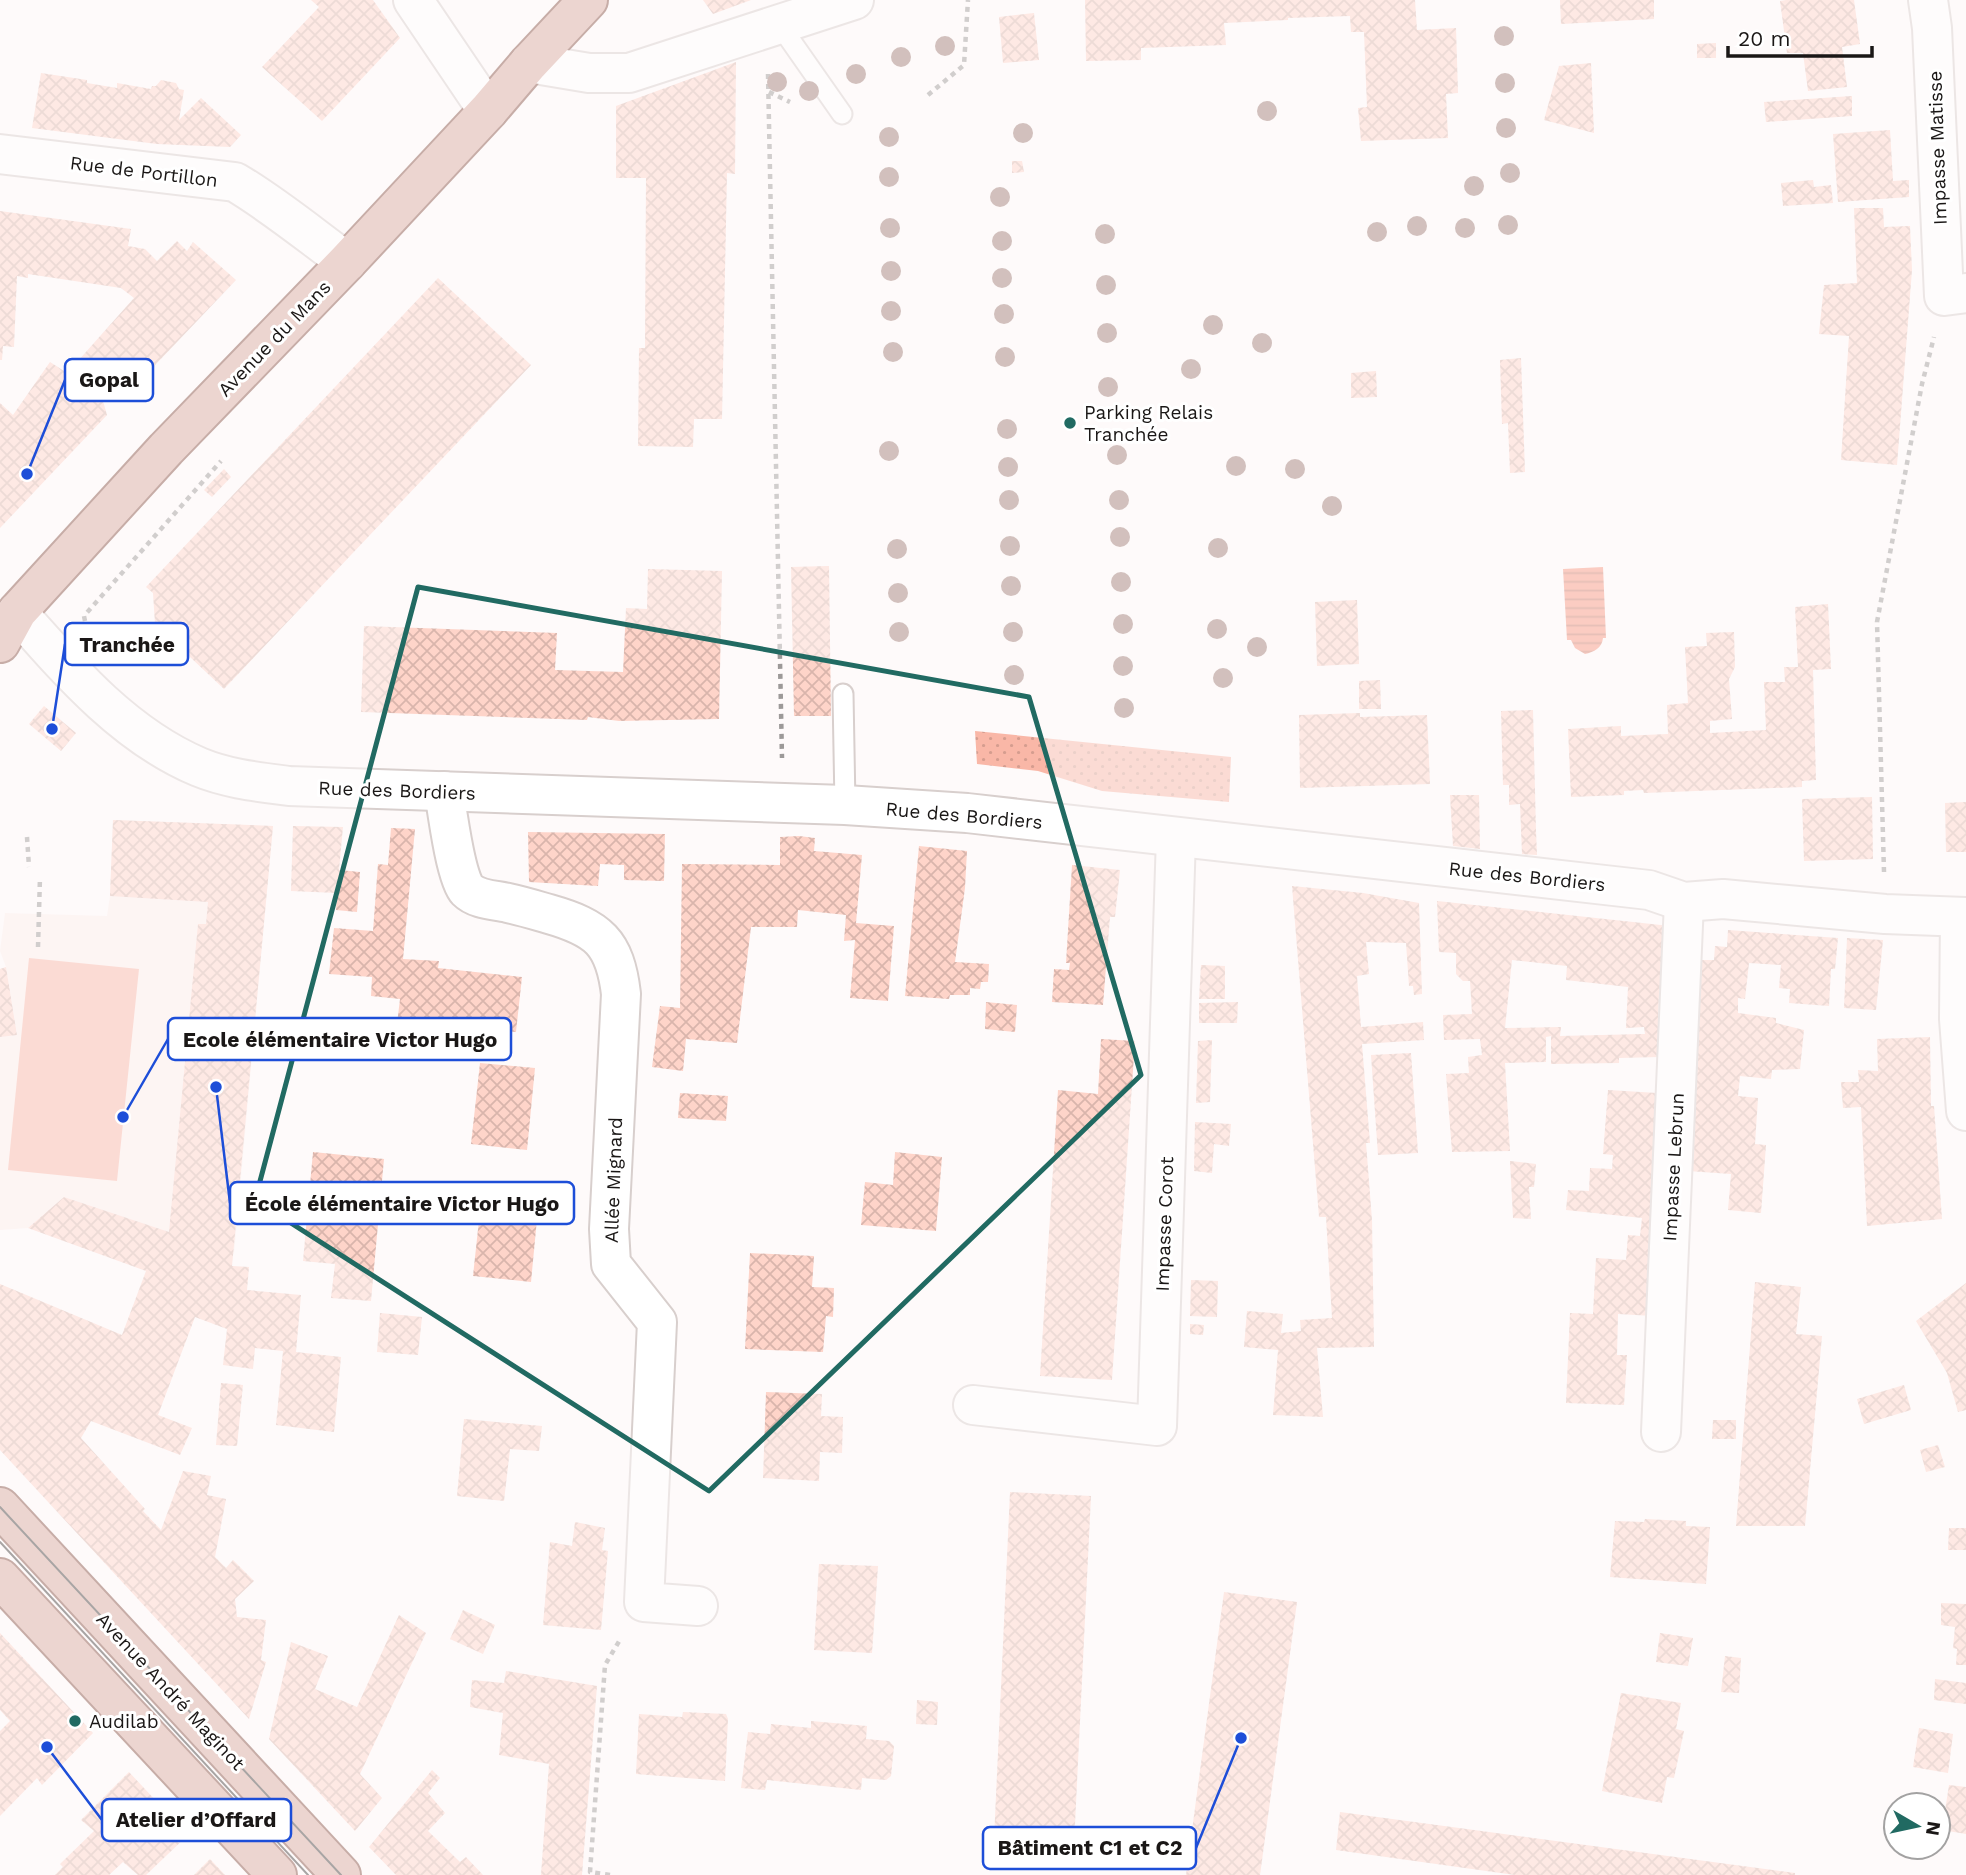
<svg xmlns="http://www.w3.org/2000/svg" width="1966" height="1875" viewBox="0 0 1966 1875" font-family="'Work Sans',sans-serif">
<defs>
<pattern id="grass-dots" width="8" height="8" patternUnits="userSpaceOnUse" patternTransform="scale(1.75)"><rect width="8" height="8" fill="#f9b7a7"/><path d="M2 2h.1M6 6h.1" fill="none" stroke="#d59d8f" stroke-width="1.8" stroke-linecap="round"/></pattern>
<pattern id="water-rules" width="6" height="5" patternUnits="userSpaceOnUse" patternTransform="scale(1.75)"><rect width="6" height="5" fill="#f8967f"/><path d="M0 2.5h6" fill="none" stroke="#c87967"/></pattern>
<pattern id="building-cross-hatch" width="8" height="8" patternUnits="userSpaceOnUse" patternTransform="scale(1.75)"><rect width="8" height="8" fill="#fed4c9"/><path d="M0 0l8 8M0 8l8-8" fill="none" stroke="#d9b5ac"/></pattern>
</defs>
<rect width="100%" height="100%" fill="#fefafa"/>
<polygon fill="#fdefec" points="113,820 273,826 234,1254 64,1197 28,1228 0,1230 0,1037 17,1034 6,967 0,951 5,913 107,916 110,896"/>
<polygon fill="url(#grass-dots)" points="975,731 1231,757 1229,802 1102,791 1038,771 977,764"/>
<polygon fill="#f9b7a7" points="29,958 139,969 117,1181 8,1170"/>
<path fill="url(#water-rules)" d="M1603 567 1606 638H1603C1602 648 1594 652 1585 654L1575 648 1571 640H1567L1563 569Z"/>
<g fill="url(#building-cross-hatch)" fill-rule="evenodd">
<polygon points="311,0 373,0 400,38 322,121 262,67 319,7"/>
<polygon points="703,0 751,0 713,14"/>
<polygon points="1085,0 1415,0 1417,30 1456,28 1458,93 1446,94 1448,138 1361,141 1358,108 1367,107 1364,32 1351,32 1350,16 1288,18 1288,20 1224,23 1226,45 1141,48 1141,60 1086,61"/>
<polygon points="1560,0 1654,0 1654,19 1561,24"/>
<polygon points="1786,0 1854,0 1860,44 1842,47 1847,87 1808,91 1803,53 1787,53 1780,1"/>
<polygon points="1034,13 1039,60 1003,63 999,17"/>
<polygon points="1716,43 1716,58 1697,58 1697,44"/>
<polygon points="736,62 735,174 727,173 722,419 694,419 693,447 638,446 639,348 645,348 646,178 616,178 616,106"/>
<polygon points="1591,63 1594,133 1544,120 1559,66"/>
<polygon points="41,73 87,80 87,83 117,88 117,83 151,89 152,86 156,86 161,80 176,83 179,89 184,90 179,120 201,98 241,135 230,147 157,144 32,128"/>
<polygon points="1852,96 1852,116 1766,122 1764,102"/>
<polygon points="1890,130 1893,181 1909,180 1909,197 1838,202 1833,134"/>
<polygon points="1012,161 1022,161 1024,172 1012,173"/>
<polygon points="1813,180 1814,187 1831,185 1833,203 1783,206 1781,183"/>
<polygon points="1854,208 1883,208 1884,227 1910,226 1912,270 1897,465 1841,460 1849,336 1819,334 1824,285 1857,283"/>
<polygon points="0,211 131,229 128,246 145,249 157,261 177,241 187,251 193,242 236,280 120,402 77,362 134,298 121,288 28,274 28,278 17,276 14,347 3,346 2,360 0,360"/>
<polygon points="438,278 531,365 224,689 155,624 153,593 146,587"/>
<polygon points="1521,358 1525,472 1510,473 1508,423 1502,424 1500,360"/>
<polygon points="50,362 89,387 103,401 107,415 0,528 0,403 13,415"/>
<polygon points="1376,371 1377,397 1351,398 1351,373"/>
<polygon points="224,469 231,477 212,497 204,490"/>
<polygon points="829,566 831,716 794,716 791,567"/>
<polygon points="648,569 722,571 719,719 619,721 588,717 587,720 361,712 364,626 557,633 555,670 623,672 626,608 647,609"/>
<polygon points="1357,600 1359,664 1317,666 1315,602"/>
<polygon points="1828,604 1831,669 1813,670 1816,780 1802,781 1802,787 1644,793 1643,790 1624,791 1624,795 1571,797 1568,729 1621,726 1621,736 1668,734 1667,705 1688,703 1685,647 1707,646 1706,633 1734,632 1735,667 1729,679 1732,719 1710,721 1710,733 1766,730 1764,682 1785,682 1784,667 1798,667 1795,607"/>
<polygon points="1380,680 1381,709 1359,709 1359,681"/>
<polygon points="44,706 76,733 61,751 29,724"/>
<polygon points="1533,710 1536,831 1537,855 1522,854 1520,804 1509,805 1509,785 1503,785 1501,711"/>
<polygon points="1360,713 1360,717 1427,715 1430,784 1300,788 1299,715"/>
<polygon points="1450,795 1479,795 1480,849 1453,846"/>
<polygon points="1872,797 1873,859 1804,861 1802,799"/>
<polygon points="1966,802 1966,852 1946,852 1945,803"/>
<polygon points="113,820 273,826 232,1266 249,1267 247,1290 301,1295 296,1352 341,1357 334,1432 276,1425 283,1351 255,1348 253,1369 223,1365 227,1329 195,1317 158,1415 192,1428 180,1455 91,1421 81,1438 145,1509 143,1511 161,1530 183,1471 211,1476 207,1495 226,1499 215,1557 226,1568 233,1560 254,1581 235,1599 237,1617 266,1620 261,1660 266,1662 249,1719 0,1450 0,1284 122,1335 146,1271 28,1228 64,1197 169,1232 198,924 206,924 208,902 110,896"/>
<polygon points="293,826 343,827 339,870 360,872 357,912 336,910 337,893 291,891"/>
<polygon points="391,828 415,829 403,959 439,961 438,968 522,977 516,1032 397,1024 400,999 371,996 372,977 329,974 334,928 373,931 378,864 388,865"/>
<polygon points="528,832 665,834 664,881 624,880 624,865 600,864 598,886 529,882"/>
<polygon points="799,836 815,838 814,851 862,855 856,923 894,926 888,1001 850,998 855,940 844,941 846,915 798,910 797,927 751,927 737,1043 686,1039 683,1071 652,1067 660,1006 680,1008 682,864 780,865 780,837"/>
<polygon points="919,846 967,851 965,888 955,962 989,964 988,982 981,982 980,989 970,988 970,995 950,995 949,999 905,996"/>
<polygon points="1072,865 1120,870 1115,917 1110,917 1103,1005 1052,1002 1054,969 1069,970 1070,963 1066,963"/>
<polygon points="1292,886 1363,893 1419,903 1422,994 1414,995 1413,986 1409,986 1406,943 1366,942 1369,974 1357,976 1361,1027 1423,1022 1424,1040 1362,1044 1370,1143 1366,1143 1372,1220 1374,1347 1317,1348 1323,1417 1273,1415 1278,1350 1244,1347 1247,1311 1283,1314 1281,1333 1301,1331 1300,1320 1332,1318 1326,1217 1319,1217"/>
<path d="M1437 901 1670 926 1666 990H1659L1658 1034 1661 1033 1659 1057 1619 1058V1063L1551 1064V1036L1546 1037V1062L1505 1063 1510 1151 1452 1152 1446 1074 1469 1073 1468 1057 1482 1055 1480 1039 1444 1040 1443 1015 1472 1014 1470 981H1463L1456 974V953L1439 952ZM1512 960 1567 966 1566 980 1628 987 1626 1028 1644 1027 1645 1034 1560 1036 1561 1027 1505 1028Z"/>
<polygon points="1728,930 1838,938 1835,969 1831,969 1829,1006 1789,1003 1790,989 1779,988 1781,965 1749,963 1745,999 1738,998 1738,1013 1776,1018 1776,1023 1804,1030 1800,1069 1772,1070 1771,1079 1740,1076 1738,1096 1758,1098 1755,1144 1766,1145 1761,1213 1728,1210 1731,1174 1688,1171 1698,960 1714,960 1715,946 1727,947"/>
<polygon points="1847,938 1883,940 1876,1010 1844,1008"/>
<polygon points="1201,965 1225,966 1225,999 1199,999"/>
<polygon points="6,967 17,1035 0,1037 0,969"/>
<polygon points="986,1002 1017,1005 1015,1032 985,1029"/>
<polygon points="1238,1002 1237,1023 1199,1023 1199,1003"/>
<polygon points="1930,1037 1931,1106 1934,1106 1942,1219 1867,1226 1861,1107 1843,1108 1841,1082 1859,1082 1858,1070 1878,1071 1877,1039"/>
<polygon points="1101,1039 1135,1041 1112,1380 1040,1376 1058,1090 1098,1094"/>
<polygon points="1212,1040 1210,1102 1196,1103 1198,1041"/>
<polygon points="1411,1053 1418,1153 1378,1155 1371,1055"/>
<polygon points="480,1063 535,1068 527,1150 471,1144"/>
<polygon points="1608,1090 1657,1093 1651,1196 1658,1196 1653,1316 1618,1314 1617,1355 1627,1355 1624,1405 1566,1403 1570,1313 1593,1314 1596,1258 1626,1260 1628,1235 1640,1236 1642,1218 1566,1210 1568,1190 1589,1191 1590,1168 1612,1169 1613,1155 1603,1154"/>
<polygon points="680,1093 728,1096 726,1121 678,1118"/>
<polygon points="1195,1122 1231,1124 1229,1146 1214,1144 1212,1173 1194,1171"/>
<polygon points="313,1152 384,1159 371,1301 331,1298 335,1264 303,1261"/>
<polygon points="895,1152 942,1157 936,1231 861,1225 865,1182 893,1185"/>
<polygon points="1510,1161 1536,1164 1534,1187 1529,1187 1531,1219 1513,1218"/>
<polygon points="482,1192 539,1198 531,1282 473,1276"/>
<polygon points="750,1253 814,1256 812,1287 834,1288 833,1317 826,1316 823,1352 745,1349"/>
<polygon points="1191,1280 1218,1281 1217,1317 1190,1316"/>
<polygon points="1755,1282 1801,1287 1796,1334 1822,1336 1805,1526 1736,1526"/>
<polygon points="1966,1283 1966,1410 1958,1412 1947,1373 1916,1321"/>
<polygon points="380,1313 422,1317 418,1355 377,1352"/>
<polygon points="1190,1324 1204,1325 1203,1335 1190,1334"/>
<polygon points="221,1383 243,1385 237,1446 216,1445"/>
<polygon points="1904,1385 1911,1410 1864,1424 1857,1399"/>
<polygon points="766,1392 822,1394 821,1416 843,1417 842,1453 820,1452 819,1481 763,1478"/>
<polygon points="464,1419 542,1426 539,1451 510,1449 504,1501 457,1496"/>
<polygon points="1713,1420 1736,1420 1736,1439 1712,1439"/>
<polygon points="1938,1445 1945,1467 1926,1472 1920,1450"/>
<polygon points="1010,1492 1091,1496 1073,1865 993,1861"/>
<polygon points="1645,1519 1686,1521 1686,1526 1710,1527 1706,1584 1610,1577 1615,1521 1644,1522"/>
<polygon points="575,1522 605,1528 602,1550 608,1551 601,1630 543,1625 550,1542 572,1546"/>
<polygon points="1949,1528 1966,1528 1966,1550 1948,1550"/>
<polygon points="819,1564 878,1566 872,1653 814,1650"/>
<polygon points="1224,1592 1297,1602 1260,1875 1186,1875"/>
<polygon points="1941,1603 1966,1604 1966,1665 1956,1665 1957,1649 1953,1648 1955,1627 1941,1625"/>
<polygon points="463,1610 495,1625 483,1654 450,1639"/>
<polygon points="399,1615 426,1633 360,1774 382,1798 355,1831 269,1739 291,1642 328,1656 315,1689 357,1707"/>
<polygon points="0,1633 93,1733 42,1785 37,1778 0,1816 0,1731 10,1721 0,1710"/>
<polygon points="1660,1633 1693,1638 1688,1666 1656,1662"/>
<polygon points="1725,1656 1741,1658 1739,1693 1721,1692"/>
<polygon points="506,1671 597,1686 582,1875 541,1875 549,1764 499,1755 503,1713 470,1707 472,1680 504,1683"/>
<polygon points="1935,1679 1966,1683 1966,1704 1934,1700"/>
<polygon points="1621,1693 1681,1703 1676,1729 1684,1731 1674,1778 1667,1777 1662,1803 1602,1791"/>
<polygon points="917,1700 938,1702 937,1725 916,1724"/>
<polygon points="683,1712 726,1714 728,1719 725,1781 636,1774 639,1714 682,1717"/>
<polygon points="811,1721 867,1726 866,1739 889,1741 894,1746 891,1776 886,1780 862,1778 861,1790 767,1780 765,1790 741,1788 748,1732 770,1734 771,1724 811,1728"/>
<polygon points="1919,1728 1953,1734 1948,1773 1913,1767"/>
<polygon points="432,1770 440,1778 428,1793 445,1813 428,1831 460,1862 466,1857 483,1875 396,1875 369,1847"/>
<polygon points="129,1772 188,1835 146,1875 138,1875 123,1862 109,1875 55,1875 63,1867 60,1864 94,1831 81,1820"/>
<polygon points="1949,1785 1966,1787 1966,1834 1942,1830"/>
<polygon points="1340,1812 1795,1873 1795,1875 1515,1875 1336,1850"/>
<polygon points="210,1859 225,1875 194,1875"/>
</g>
<g fill="none" stroke-linecap="round" stroke-linejoin="round">
<g stroke="#d8cfcd" stroke-width="23">
<g id="service">
<polyline points="779,24 842,114"/>
<polyline points="843,694 845,805"/>
</g>
</g>
<g stroke="#d8cfcd" stroke-width="42">
<g id="minor">
<polyline points="1928,0 1932,28 1944,296 1966,293"/>
<polyline points="529,63 589,73 629,73 854,0"/>
<path d="M444 791C447 810 456 879 467 890 477 900 495 900 508 903 522 906 535 910 549 914 598 928 615 942 621 994L609 1229 611 1264 657 1322 644 1602 698 1606"/>
<polyline points="1960,917 1959,1019 1966,1111"/>
<polyline points="973,1405 1157,1426 1176,837"/>
<polyline points="1661,1432 1684,902"/>
</g>
</g>
<g stroke="#d8cfcd" stroke-width="42">
<g id="tertiary">
<polyline points="413,0 488,111"/>
<path d="M0 154 235 182C274 205 310 235 347 262"/>
<path d="M17 612C69 671 125 736 199 767 228 779 259 782 289 786L845 805 967 813 1649 890 1684 902 1723 899 1885 914 1966 917"/>
</g>
</g>
<g stroke="#855044" stroke-width="42">
<g id="primary">
<polyline points="0,643 17,612 166,449 347,262 488,111 529,63 588,0"/>
<polyline points="0,1507 341,1875"/>
<polyline points="0,1578 277,1875"/>
</g>
</g>
<g stroke="#9c9998" stroke-width="4.5" stroke-dasharray="5 5" stroke-linecap="butt">
<polyline points="768,74 782,758"/>
<polyline points="769,92 790,102"/>
<polyline points="928,95 964,65 968,0"/>
<polyline points="85,621 84,616 221,461"/>
<polyline points="27,837 29,867"/>
<polyline points="1884,872 1877,622 1922,384 1934,337"/>
<polyline points="38,947 40,877"/>
<polyline points="610,1875 590,1872 605,1665 621,1638"/>
</g>
<use href="#service" stroke="#fff" stroke-width="19"/>
<use href="#minor" stroke="#fff" stroke-width="38"/>
<use href="#tertiary" stroke="#fff" stroke-width="38"/>
<use href="#primary" stroke="#d8a99e" stroke-width="38"/>
<g stroke="#413e3d" stroke-width="2">
<polyline points="0,1507 341,1875"/>
<polyline points="0,1542 308,1875"/>
</g>
</g>
<g fill="#9d7a73">
<circle cx="1504" cy="36" r="10"/>
<circle cx="945" cy="46" r="10"/>
<circle cx="901" cy="57" r="10"/>
<circle cx="856" cy="74" r="10"/>
<circle cx="777" cy="82" r="10"/>
<circle cx="1505" cy="83" r="10"/>
<circle cx="809" cy="91" r="10"/>
<circle cx="1267" cy="111" r="10"/>
<circle cx="1506" cy="128" r="10"/>
<circle cx="1023" cy="133" r="10"/>
<circle cx="889" cy="137" r="10"/>
<circle cx="1510" cy="173" r="10"/>
<circle cx="889" cy="177" r="10"/>
<circle cx="1474" cy="186" r="10"/>
<circle cx="1000" cy="197" r="10"/>
<circle cx="1508" cy="225" r="10"/>
<circle cx="1417" cy="226" r="10"/>
<circle cx="890" cy="228" r="10"/>
<circle cx="1465" cy="228" r="10"/>
<circle cx="1377" cy="232" r="10"/>
<circle cx="1105" cy="234" r="10"/>
<circle cx="1002" cy="241" r="10"/>
<circle cx="891" cy="271" r="10"/>
<circle cx="1002" cy="278" r="10"/>
<circle cx="1106" cy="285" r="10"/>
<circle cx="891" cy="311" r="10"/>
<circle cx="1004" cy="314" r="10"/>
<circle cx="1213" cy="325" r="10"/>
<circle cx="1107" cy="333" r="10"/>
<circle cx="1262" cy="343" r="10"/>
<circle cx="893" cy="352" r="10"/>
<circle cx="1005" cy="357" r="10"/>
<circle cx="1191" cy="369" r="10"/>
<circle cx="1108" cy="387" r="10"/>
<circle cx="1007" cy="429" r="10"/>
<circle cx="889" cy="451" r="10"/>
<circle cx="1117" cy="455" r="10"/>
<circle cx="1236" cy="466" r="10"/>
<circle cx="1008" cy="467" r="10"/>
<circle cx="1295" cy="469" r="10"/>
<circle cx="1009" cy="500" r="10"/>
<circle cx="1119" cy="500" r="10"/>
<circle cx="1332" cy="506" r="10"/>
<circle cx="1120" cy="537" r="10"/>
<circle cx="1010" cy="546" r="10"/>
<circle cx="1218" cy="548" r="10"/>
<circle cx="897" cy="549" r="10"/>
<circle cx="1121" cy="582" r="10"/>
<circle cx="1011" cy="586" r="10"/>
<circle cx="898" cy="593" r="10"/>
<circle cx="1123" cy="624" r="10"/>
<circle cx="1217" cy="629" r="10"/>
<circle cx="899" cy="632" r="10"/>
<circle cx="1013" cy="632" r="10"/>
<circle cx="1257" cy="647" r="10"/>
<circle cx="1123" cy="666" r="10"/>
<circle cx="1014" cy="675" r="10"/>
<circle cx="1223" cy="678" r="10"/>
<circle cx="1124" cy="708" r="10"/>
</g>
<path d="M0 0H1966V1875H0ZM418 587 1029 697 1141 1075 709 1491 255 1200Z" fill="#fefafa" fill-opacity=".55" fill-rule="evenodd"/>
<path fill="none" stroke="#216a62" stroke-width="5" stroke-linejoin="round" d="M418 587 1029 697 1141 1075 709 1491 255 1200Z"/>
<g fill="#216a62" stroke="#fff" stroke-width="2.5">
<circle cx="1070" cy="423" r="7"/>
<circle cx="75" cy="1721" r="7"/>
</g>
<g text-anchor="middle" stroke-width="6" stroke-linejoin="round" paint-order="stroke">
<g font-size="19" fill="#1a1716" stroke="#fff">
<text transform="translate(1937 148) rotate(-92)" y="7">Impasse Matisse</text>
<text transform="translate(144 171) rotate(7)" y="7">Rue de Portillon</text>
<text transform="translate(274 338) rotate(-46)" y="7">Avenue du Mans</text>
<text transform="translate(397 790) rotate(2)" y="7">Rue des Bordiers</text>
<text transform="translate(964 815) rotate(5)" y="7">Rue des Bordiers</text>
<text transform="translate(1527 876) rotate(6)" y="7">Rue des Bordiers</text>
<text transform="translate(1673 1167) rotate(-87)" y="7">Impasse Lebrun</text>
<text transform="translate(613 1180) rotate(-88)" y="7">Allée Mignard</text>
<text transform="translate(1164 1224) rotate(-88)" y="7">Impasse Corot</text>
<text transform="translate(171 1691) rotate(47)" y="7">Avenue André Maginot</text>
</g>
<g font-size="19" fill="#1a1716" stroke="#fff" text-anchor="start">
<text x="1084" y="419">Parking Relais<tspan x="1084" dy="22">Tranchée</tspan></text>
<text x="89" y="1728">Audilab</text>
</g>
</g>
<path fill="none" stroke="#1d4ed8" stroke-width="2.5" d="M27 474L65 380M52 729L65 644M123 1117L168 1039M216 1087L230 1203M47 1747L102 1820M1241 1738L1196 1848"/>
<g fill="#1d4ed8" stroke="#fff" stroke-width="2.5">
<circle cx="27" cy="474" r="7"/>
<circle cx="52" cy="729" r="7"/>
<circle cx="123" cy="1117" r="7"/>
<circle cx="216" cy="1087" r="7"/>
<circle cx="47" cy="1747" r="7"/>
<circle cx="1241" cy="1738" r="7"/>
</g>
<g fill="#fff" stroke="#1d4ed8" stroke-width="2.5">
<rect x="65" y="359" width="88" height="42" rx="7"/>
<rect x="65" y="623" width="123" height="42" rx="7"/>
<rect x="168" y="1018" width="343" height="42" rx="7"/>
<rect x="230" y="1182" width="344" height="42" rx="7"/>
<rect x="102" y="1799" width="189" height="42" rx="7"/>
<rect x="983" y="1827" width="213" height="42" rx="7"/>
</g>
<g font-size="21" text-anchor="middle" font-weight="bold" fill="#1a1716">
<text x="109" y="387">Gopal</text>
<text x="127" y="652">Tranchée</text>
<text x="340" y="1047">Ecole élémentaire Victor Hugo</text>
<text x="402" y="1211">École élémentaire Victor Hugo</text>
<text x="196" y="1827">Atelier d’Offard</text>
<text x="1090" y="1855">Bâtiment C1 et C2</text>
</g>
<g transform="translate(1917 1826) rotate(99)"><circle r="33" fill="#ffffff" stroke="#a3a2a2" stroke-width="2"/>
<path d="M0-5L12 26L0 18L-12 26Z" fill="#216a62"/>
<text y="-10" font-size="19" font-weight="bold" text-anchor="middle" fill="#1a1716">N</text>
</g>
<path d="M1728 46v10h144v-10" fill="none" stroke="#1a1716" stroke-width="3.5"/>
<text x="1738" y="46" font-size="21" fill="#1a1716" stroke="#ffffff" stroke-width="5" paint-order="stroke">20 m</text>
</svg>
